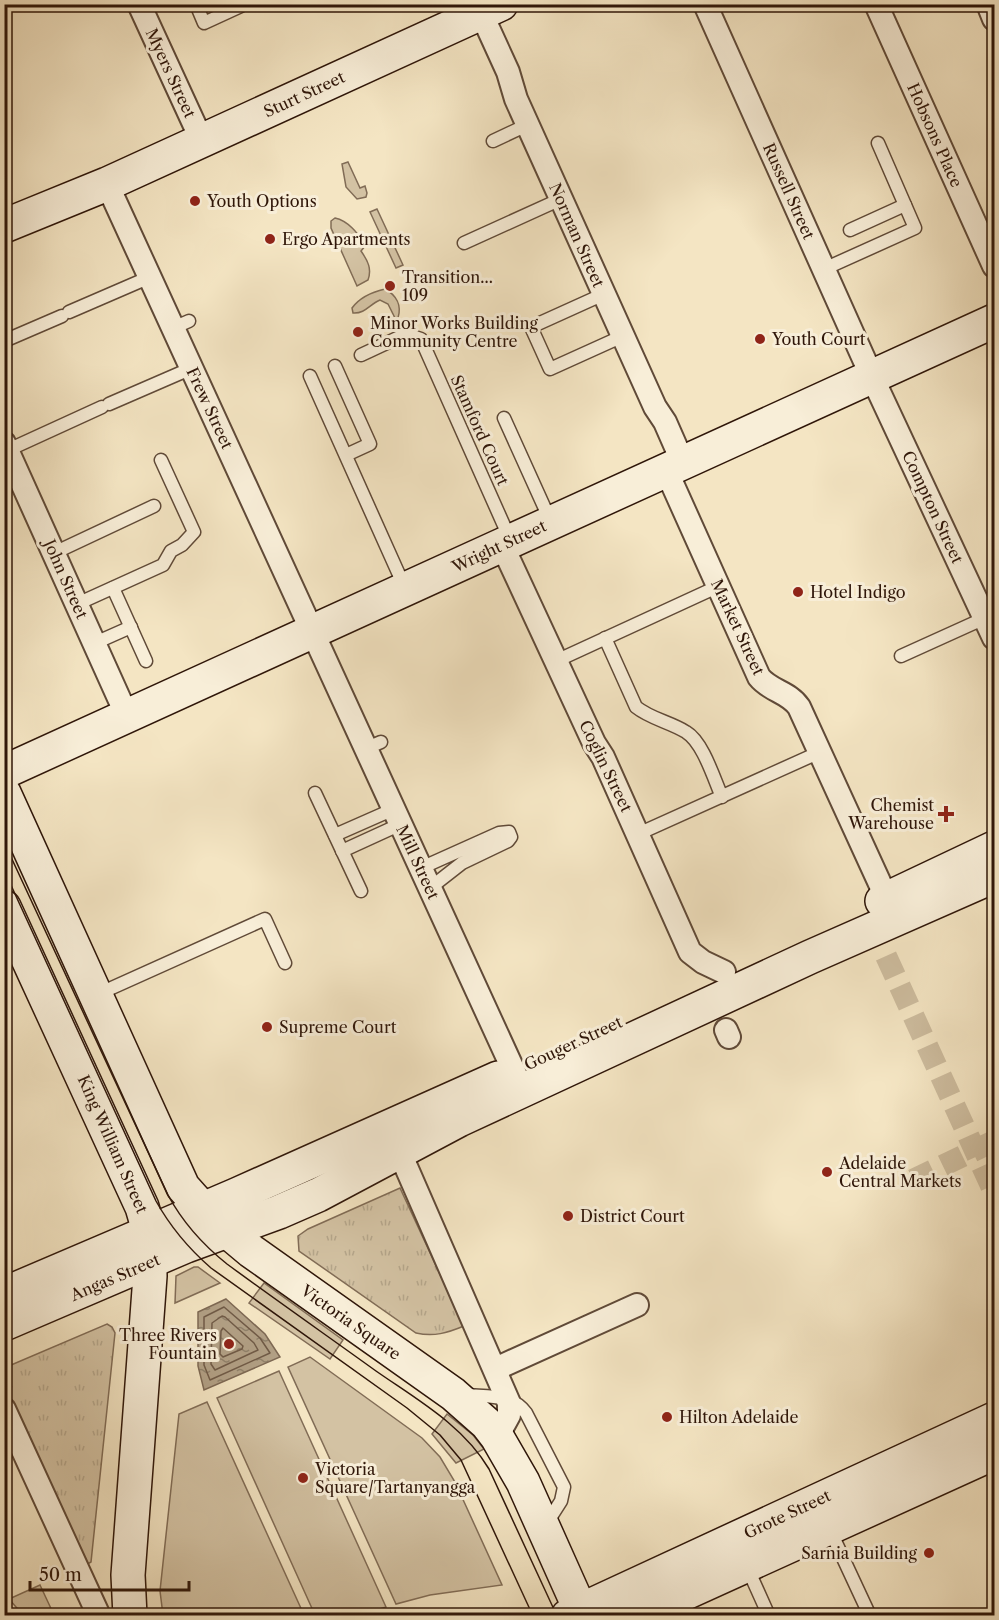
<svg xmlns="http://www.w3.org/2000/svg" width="999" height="1620" viewBox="0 0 999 1620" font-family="'Libre Caslon Text',serif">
<defs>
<pattern id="park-tufts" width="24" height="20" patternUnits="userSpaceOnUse" patternTransform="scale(1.5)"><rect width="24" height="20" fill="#d3c2a3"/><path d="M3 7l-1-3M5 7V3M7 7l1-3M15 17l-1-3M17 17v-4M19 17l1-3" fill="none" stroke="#b5a68b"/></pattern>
<pattern id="water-ripples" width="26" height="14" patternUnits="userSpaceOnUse" patternTransform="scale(1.5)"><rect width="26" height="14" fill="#b19f84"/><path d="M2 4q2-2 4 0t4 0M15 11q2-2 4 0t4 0" fill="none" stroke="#90816a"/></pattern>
</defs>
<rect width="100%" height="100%" fill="#f4e5c3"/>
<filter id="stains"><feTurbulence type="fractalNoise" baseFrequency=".00333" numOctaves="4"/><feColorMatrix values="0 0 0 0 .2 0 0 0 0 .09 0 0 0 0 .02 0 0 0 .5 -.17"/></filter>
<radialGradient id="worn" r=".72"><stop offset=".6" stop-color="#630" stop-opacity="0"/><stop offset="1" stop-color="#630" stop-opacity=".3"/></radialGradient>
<g fill="#d3c2a3" stroke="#816c56" stroke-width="1.5">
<polygon points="348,162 360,188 365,186 367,193 366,197 357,199 346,187 342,164"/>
<polygon points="377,209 403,265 396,268 370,212"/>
<path d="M335 218C349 221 358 234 366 245L361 251C368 261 372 269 368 280L357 286 331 228V221Z"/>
<path d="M385 289C396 295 402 305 398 318H395L388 304 380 300C370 304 365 314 353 313L352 308C360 297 372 292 385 289Z"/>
<polygon points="194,1267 198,1267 220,1283 175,1303 176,1276"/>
<polygon points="264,1283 343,1340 330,1359 249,1303"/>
<polygon points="310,1357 422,1438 440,1457 455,1482 502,1585 430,1595 396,1604 288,1367"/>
<polygon points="279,1371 386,1607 361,1615 315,1615 217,1398"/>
<polygon points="207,1402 304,1615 163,1615 160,1591 179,1414"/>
<polygon points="447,1414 473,1435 484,1449 456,1463 432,1434"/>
<polygon points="40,1585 54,1615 23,1615 9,1599"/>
</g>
<g fill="url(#park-tufts)" stroke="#816c56" stroke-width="1.5">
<path d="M400 1188 464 1326C447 1333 434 1337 416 1333L299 1251 298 1236 308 1229Z"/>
<polygon points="107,1324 112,1327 115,1333 91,1562 86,1565 5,1391 4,1368"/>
</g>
<polygon fill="url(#water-ripples)" stroke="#7d6853" stroke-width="1.5" points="226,1299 265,1334 280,1357 204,1390 198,1366 198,1312"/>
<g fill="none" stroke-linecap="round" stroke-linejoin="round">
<g stroke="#705a46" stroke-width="1.5">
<polygon points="224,1307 260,1338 270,1353 210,1380 204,1365 204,1317"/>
<polygon points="222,1316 225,1317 254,1343 258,1350 215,1370 211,1364 212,1323"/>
<polygon points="223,1328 243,1346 242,1349 223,1357 220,1354 221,1331"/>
</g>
<g stroke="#cdbc9e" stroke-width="22" stroke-dasharray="22 11" stroke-linecap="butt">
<polyline points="886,956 994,1192"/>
<polyline points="913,1180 994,1141"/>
</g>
<g stroke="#604a38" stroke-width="15">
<g id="lane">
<polyline points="196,4 204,23 241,6"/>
<polyline points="493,141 527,125"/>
<polyline points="850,230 905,205"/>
<polyline points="464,243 561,199"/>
<polyline points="824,269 915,228 878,143"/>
<polyline points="604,294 531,327 550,369 623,336"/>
<polyline points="69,312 150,277"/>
<polyline points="173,328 189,321"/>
<polyline points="4,341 62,316"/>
<polyline points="361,355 406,334 421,339 510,539"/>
<polyline points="335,366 370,444 346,455"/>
<polyline points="310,376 405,588"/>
<polyline points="109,404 192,368"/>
<polyline points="504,418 551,522"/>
<polyline points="8,450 102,407"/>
<polyline points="54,553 154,506"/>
<polyline points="113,588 146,661"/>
<polyline points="77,604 163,565 171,551 182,545 194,532 161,460"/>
<path d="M605 638 636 707C651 719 670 722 686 732 703 742 714 779 722 797"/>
<polyline points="95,643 131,627"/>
<polyline points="901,656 985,618"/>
<polyline points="556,661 719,586"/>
<polyline points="367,748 381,742"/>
<polyline points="315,793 361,891"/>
<polyline points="638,834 820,752"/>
<polyline points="335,835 394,809"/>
<polyline points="342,851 401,824"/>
<polyline points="421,868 499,833 509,832 511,837 508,841 462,863 430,888"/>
<polyline points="96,995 265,919 285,963"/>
<path d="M466 1395C488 1397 513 1394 526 1413L564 1487 561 1501 545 1526"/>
<polyline points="830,1530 870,1616"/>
<polyline points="747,1567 769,1616"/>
</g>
</g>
<g stroke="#604a38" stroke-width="26">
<g id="street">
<polyline points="139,4 202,141"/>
<polyline points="477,4 508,72 516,99 655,407 665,422 683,463"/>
<polyline points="705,4 872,377 994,638"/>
<polyline points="876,4 994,266"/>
<polyline points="988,4 994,19"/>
<polyline points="107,184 523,1091"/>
<polyline points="4,443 127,716"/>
<path d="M666 470 759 677C770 691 789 692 799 707L887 899"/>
<polyline points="502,545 594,743 603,757 690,952 703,962 724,972"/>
<polyline points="726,1030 729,1037"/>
<polyline points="400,1153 509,1403 509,1415 497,1437"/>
<polyline points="502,1366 637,1305"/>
<polyline points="4,1409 99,1616"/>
</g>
</g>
<g stroke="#2f1609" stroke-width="36">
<g id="secondary">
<polyline points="4,226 107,184 501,4"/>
<polyline points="4,772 994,321"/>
<polyline points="4,793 183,1187 208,1215 251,1251 453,1394 487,1424 497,1437 523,1482 583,1616"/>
<polyline points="882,901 994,848"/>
<polyline points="4,907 142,1207 149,1231 150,1276 128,1575 130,1616"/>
<polyline points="4,1294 236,1195 498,1078"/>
<polyline points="4,1324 186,1246 279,1212 318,1195 459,1120 810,957 994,876"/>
<polyline points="568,1616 994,1419"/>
<polyline points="635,1616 994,1453"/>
</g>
</g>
<use href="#lane" stroke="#f8eed8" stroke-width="12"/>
<use href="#street" stroke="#f8eed8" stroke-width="22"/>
<use href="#secondary" stroke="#f8eed8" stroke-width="33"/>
<g stroke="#2f1609" stroke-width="1.5">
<path d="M4 842 168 1195C183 1223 202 1244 227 1264 276 1300 326 1335 376 1371 416 1399 463 1425 489 1469L557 1616"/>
<path d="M4 870 156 1201C171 1228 188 1248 211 1268L407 1408 440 1435 461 1460 533 1616"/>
</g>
</g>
<g fill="#8f2418" stroke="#f8eed8" stroke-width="2">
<circle cx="195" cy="201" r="6"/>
<circle cx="270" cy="239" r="6"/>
<circle cx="390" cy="286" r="6"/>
<circle cx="358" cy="332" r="6"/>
<circle cx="760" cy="339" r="6"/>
<circle cx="798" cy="592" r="6"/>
<path d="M943 805h6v6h6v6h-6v6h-6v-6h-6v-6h6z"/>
<circle cx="267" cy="1027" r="6"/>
<circle cx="827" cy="1172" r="6"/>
<circle cx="568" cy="1216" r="6"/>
<circle cx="229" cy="1344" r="6"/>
<circle cx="667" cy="1417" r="6"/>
<circle cx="303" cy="1478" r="6"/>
<circle cx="929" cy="1553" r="6"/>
</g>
<g text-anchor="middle" stroke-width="6" stroke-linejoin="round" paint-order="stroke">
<g font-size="16" fill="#2f1609" stroke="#f8eed8">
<text transform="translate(171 73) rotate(65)" y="6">Myers Street</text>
<text transform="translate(304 94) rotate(-25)" y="6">Sturt Street</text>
<text transform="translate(935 135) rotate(66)" y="6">Hobsons Place</text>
<text transform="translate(789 191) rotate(66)" y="6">Russell Street</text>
<text transform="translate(577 235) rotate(66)" y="6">Norman Street</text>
<text transform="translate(210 408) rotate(65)" y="6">Frew Street</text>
<text transform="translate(480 430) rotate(66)" y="6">Stamford Court</text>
<text transform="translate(933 507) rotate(65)" y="6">Compton Street</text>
<text transform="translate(499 546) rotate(-25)" y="6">Wright Street</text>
<text transform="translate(66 579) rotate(66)" y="6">John Street</text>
<text transform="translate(738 627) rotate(65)" y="6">Market Street</text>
<text transform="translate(606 766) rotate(64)" y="6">Coglin Street</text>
<text transform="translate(418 862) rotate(65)" y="6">Mill Street</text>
<text transform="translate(573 1043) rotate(-25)" y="6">Gouger Street</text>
<text transform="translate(113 1144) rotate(66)" y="6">King William Street</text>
<text transform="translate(115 1277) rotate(-23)" y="6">Angas Street</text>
<text transform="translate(351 1322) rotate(35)" y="6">Victoria Square</text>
<text transform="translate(787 1514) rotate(-25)" y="6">Grote Street</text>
</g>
<g font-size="16" fill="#2f1609" stroke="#f8eed8" text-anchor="start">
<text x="207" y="207">Youth Options</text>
<text x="282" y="245">Ergo Apartments</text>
<text x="402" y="283">Transition...<tspan x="402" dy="18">109</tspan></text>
<text x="370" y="329">Minor Works Building<tspan x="370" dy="18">Community Centre</tspan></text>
<text x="772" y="345">Youth Court</text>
<text x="810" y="598">Hotel Indigo</text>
<text x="934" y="811" text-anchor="end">Chemist<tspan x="934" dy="18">Warehouse</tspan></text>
<text x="279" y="1033">Supreme Court</text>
<text x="839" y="1169">Adelaide<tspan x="839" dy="18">Central Markets</tspan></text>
<text x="580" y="1222">District Court</text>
<text x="217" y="1341" text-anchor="end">Three Rivers<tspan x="217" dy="18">Fountain</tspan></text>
<text x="679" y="1423">Hilton Adelaide</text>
<text x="315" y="1475">Victoria<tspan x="315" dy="18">Square/Tartanyangga</tspan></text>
<text x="917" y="1559" text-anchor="end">Sarnia Building</text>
</g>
</g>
<rect width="999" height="1620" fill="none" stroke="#f4e5c3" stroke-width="24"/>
<rect x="6" y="6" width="987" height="1608" fill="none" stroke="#2f1609" stroke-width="3"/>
<rect x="12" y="12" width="975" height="1596" fill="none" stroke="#2f1609" stroke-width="1.5"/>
<path d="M30 1581v9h159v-9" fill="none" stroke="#2f1609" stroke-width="3"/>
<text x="39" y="1581" font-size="18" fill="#2f1609" stroke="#f8eed8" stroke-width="4.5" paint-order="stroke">50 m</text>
<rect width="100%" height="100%" filter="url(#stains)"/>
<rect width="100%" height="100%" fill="url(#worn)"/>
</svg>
